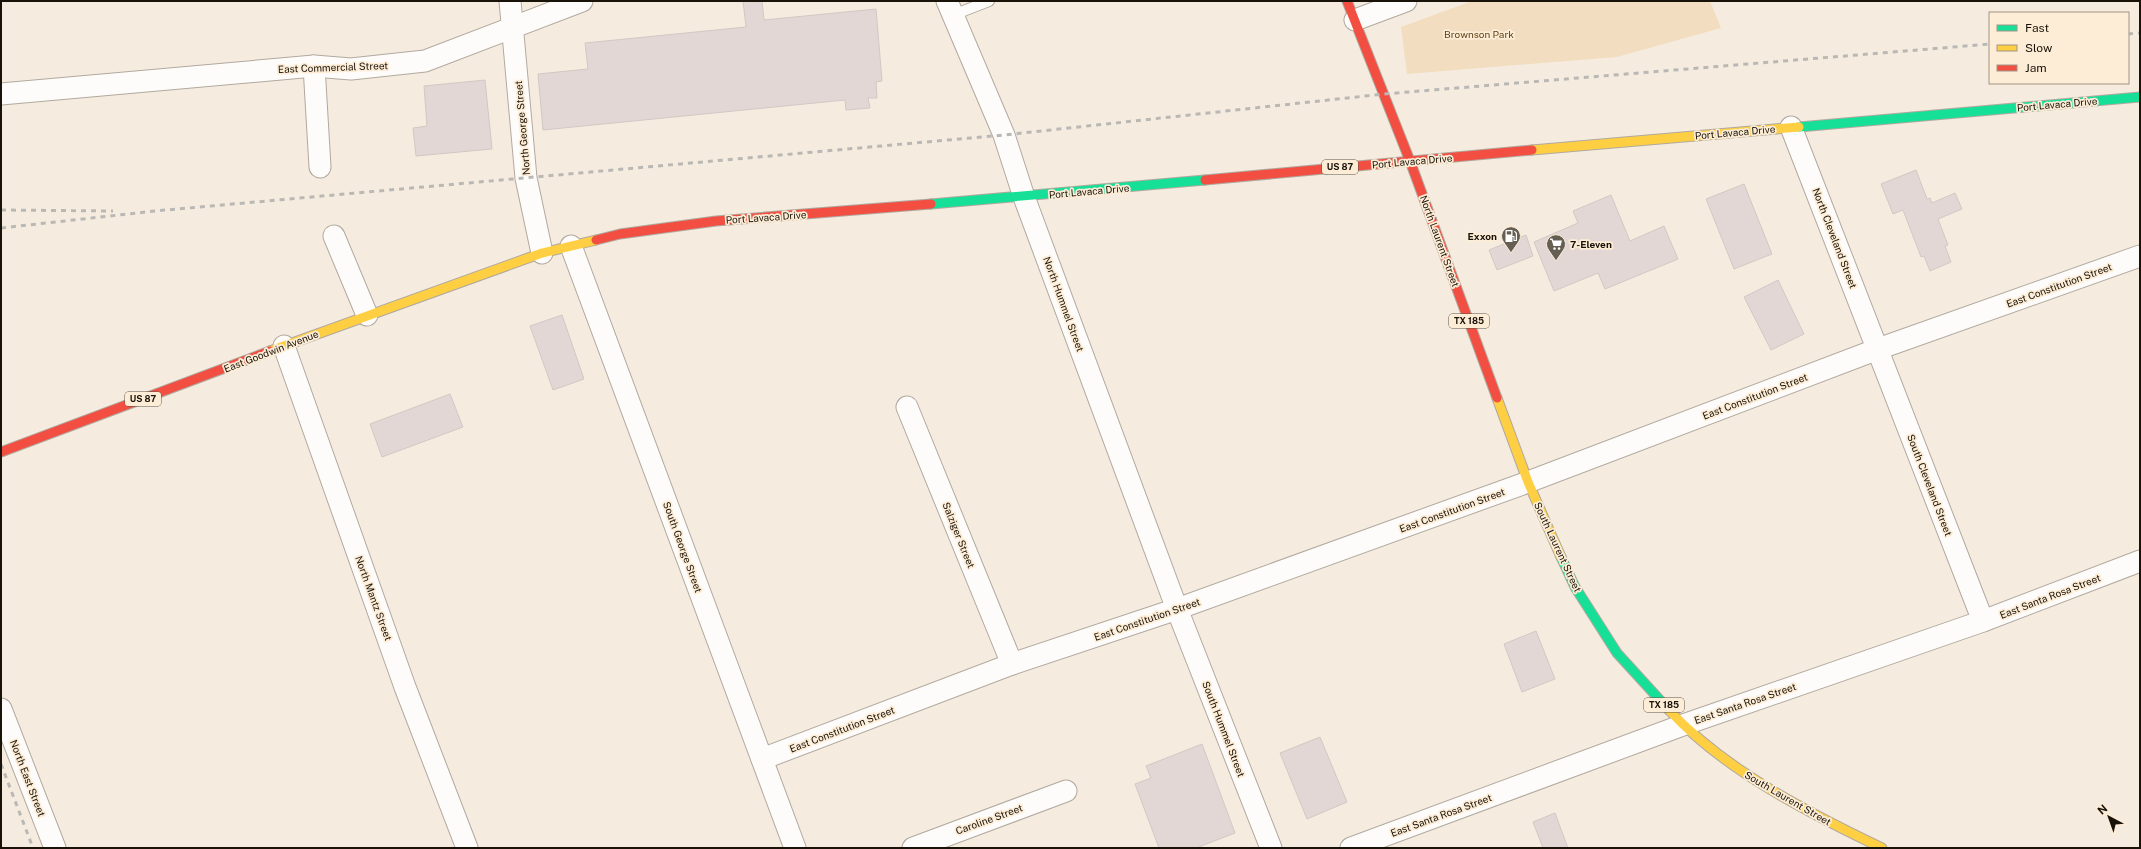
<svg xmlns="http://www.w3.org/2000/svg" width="2141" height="849" viewBox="0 0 2141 849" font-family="'Public Sans',sans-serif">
<rect width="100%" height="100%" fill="#f5ecdf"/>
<polygon fill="#f2ddc0" points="1472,1 1710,1 1721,28 1617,57 1407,74 1401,27"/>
<g fill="#e2d7d4" stroke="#d2c8c4">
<polygon points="743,1 762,1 764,20 876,9 882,81 876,82 877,98 868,98 870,108 846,110 845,100 543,130 538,74 588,69 585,43 746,27"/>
<polygon points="485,80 492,149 416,156 413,128 427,126 424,86"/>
<polygon points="1916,170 1927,199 1930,198 1932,203 1955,193 1962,209 1938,219 1948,245 1945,246 1951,262 1930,271 1924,256 1921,257 1903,210 1893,214 1881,184"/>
<polygon points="1744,184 1772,254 1734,269 1706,199"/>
<polygon points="1611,195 1630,241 1664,226 1678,259 1605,289 1598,273 1554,291 1534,242 1578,223 1573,211"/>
<polygon points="1526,235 1533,256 1497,270 1489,250"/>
<polygon points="1778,280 1804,334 1771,350 1744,297"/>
<polygon points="562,315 584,379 553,390 530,326"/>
<polygon points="450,394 463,427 382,457 370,424"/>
<polygon points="1536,631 1555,679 1522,692 1504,644"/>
<polygon points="1320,737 1347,802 1307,819 1280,753"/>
<polygon points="1202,744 1235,833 1196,848 1159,848 1135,784 1151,778 1146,766"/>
<polygon points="1555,813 1568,848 1543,848 1533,822"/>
</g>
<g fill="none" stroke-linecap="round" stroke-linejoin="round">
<g stroke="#b1a99f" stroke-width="12">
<polyline id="lane" points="953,15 989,1"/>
</g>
<g stroke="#b1a99f" stroke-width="23">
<g id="street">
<polyline points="510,1 526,178 542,253"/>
<polyline points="947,1 1004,135 1024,197 1177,609 1271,848"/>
<polyline points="1355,20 1406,1"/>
<polyline points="314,66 320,167"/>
<polyline points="1,94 314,66 351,69 425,61 582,1"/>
<polyline points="1791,127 1983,621"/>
<polyline points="334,236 367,315"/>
<polyline points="571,246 795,848"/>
<polyline points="284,346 405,687 467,848"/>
<polyline points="907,407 1012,664"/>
<polyline points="1,709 55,848"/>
<polyline points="762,759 1012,664 1177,609 1528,482 1878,349 2140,256"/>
<polyline points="913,848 1066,791"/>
<polyline points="1351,848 1683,725 1983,621 2140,561"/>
</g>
</g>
<g stroke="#b1a99f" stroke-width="11">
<g id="fast">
<polyline points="1799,127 2140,97"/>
<polyline points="931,204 1205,180"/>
<polyline points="1561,557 1575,587 1617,653 1669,710"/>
</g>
</g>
<g stroke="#b1a99f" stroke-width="11">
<g id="slow">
<polyline points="1532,150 1799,127"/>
<polyline points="270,351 542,253 596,240"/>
<polyline points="1497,398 1528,482 1561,557"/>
<path d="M1669 710C1724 770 1809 813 1882 848"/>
</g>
</g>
<g stroke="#b1a99f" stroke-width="11">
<g id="jam">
<polyline points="1347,1 1410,161"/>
<polyline points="1410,161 1497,398"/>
<polyline points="1205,180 1532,150"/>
<polyline points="596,240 620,234 716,221 931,204"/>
<polyline points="1,452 270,351"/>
</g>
</g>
<use href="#lane" stroke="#fefcfa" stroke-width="10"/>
<use href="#street" stroke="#fefcfa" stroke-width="21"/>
<use href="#fast" stroke="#16e098" stroke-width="9"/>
<use href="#slow" stroke="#ffcf43" stroke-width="9"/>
<use href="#jam" stroke="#f24e42" stroke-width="9"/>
<g stroke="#bab8b5" stroke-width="3" stroke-dasharray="5 5" stroke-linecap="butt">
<polyline points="2128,34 2140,33"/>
<polyline points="1,210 113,211"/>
<polyline points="1,228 155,211 1004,135 1384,94 1990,44"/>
<polyline points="1,764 33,848"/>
</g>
</g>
<defs>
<g id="fuel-pin" transform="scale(1)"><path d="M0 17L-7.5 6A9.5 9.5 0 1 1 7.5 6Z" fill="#655e53" stroke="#fdedd7"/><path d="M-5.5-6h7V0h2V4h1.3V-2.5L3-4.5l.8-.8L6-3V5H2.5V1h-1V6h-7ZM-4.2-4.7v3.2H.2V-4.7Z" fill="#fff"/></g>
<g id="supermarket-pin" transform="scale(1)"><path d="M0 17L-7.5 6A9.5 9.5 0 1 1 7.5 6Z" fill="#655e53" stroke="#fdedd7"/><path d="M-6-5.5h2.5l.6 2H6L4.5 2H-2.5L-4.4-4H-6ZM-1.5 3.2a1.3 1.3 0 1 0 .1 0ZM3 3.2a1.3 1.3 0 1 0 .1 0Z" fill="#fff"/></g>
</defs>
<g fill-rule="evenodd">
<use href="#fuel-pin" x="1511" y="236"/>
<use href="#supermarket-pin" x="1556" y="244"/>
</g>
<g text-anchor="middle" stroke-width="3.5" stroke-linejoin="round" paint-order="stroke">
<g fill="#fdedd7" stroke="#5d5446" stroke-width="1">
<rect x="1322" y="160" width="36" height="14" rx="3"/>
<rect x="1449" y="314" width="40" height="14" rx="3"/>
<rect x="125" y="392" width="36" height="14" rx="3"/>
<rect x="1644" y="698" width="40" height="14" rx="3"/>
</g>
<g font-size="9" font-weight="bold" fill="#181208">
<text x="1340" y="170">US 87</text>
<text x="1469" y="324">TX 185</text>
<text x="143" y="402">US 87</text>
<text x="1664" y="708">TX 185</text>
</g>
<g font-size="10" fill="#604416" stroke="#fdedd7">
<text x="1479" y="38">Brownson Park</text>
</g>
<g font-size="10" fill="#181208" stroke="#fdedd7">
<text transform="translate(333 67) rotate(-2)" y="4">East Commercial Street</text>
<text transform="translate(2057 104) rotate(-5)" y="4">Port Lavaca Drive</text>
<text transform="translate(522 128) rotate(-95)" y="4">North George Street</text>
<text transform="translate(1735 132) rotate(-5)" y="4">Port Lavaca Drive</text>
<text transform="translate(1412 161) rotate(-5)" y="4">Port Lavaca Drive</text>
<text transform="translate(1089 191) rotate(-5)" y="4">Port Lavaca Drive</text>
<text transform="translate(766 217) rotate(-4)" y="4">Port Lavaca Drive</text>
<text transform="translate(1835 238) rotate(69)" y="4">North Cleveland Street</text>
<text transform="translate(1440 241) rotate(70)" y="4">North Laurent Street</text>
<text transform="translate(2059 285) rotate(-20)" y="4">East Constitution Street</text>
<text transform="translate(1064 304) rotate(70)" y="4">North Hummel Street</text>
<text transform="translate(271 351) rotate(-21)" y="4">East Goodwin Avenue</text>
<text transform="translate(1755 396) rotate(-21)" y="4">East Constitution Street</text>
<text transform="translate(1930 485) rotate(69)" y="4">South Cleveland Street</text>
<text transform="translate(1452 510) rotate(-20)" y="4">East Constitution Street</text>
<text transform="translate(959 535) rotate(68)" y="4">Salziger Street</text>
<text transform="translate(683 547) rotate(70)" y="4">South George Street</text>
<text transform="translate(1558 547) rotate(65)" y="4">South Laurent Street</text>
<text transform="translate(2050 596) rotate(-21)" y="4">East Santa Rosa Street</text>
<text transform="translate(374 598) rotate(70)" y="4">North Mantz Street</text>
<text transform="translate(1147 619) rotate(-19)" y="4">East Constitution Street</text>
<text transform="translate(1745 703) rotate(-19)" y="4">East Santa Rosa Street</text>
<text transform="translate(842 729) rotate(-21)" y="4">East Constitution Street</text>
<text transform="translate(1224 729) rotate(69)" y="4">South Hummel Street</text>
<text transform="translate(28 778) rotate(69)" y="4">North East Street</text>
<text transform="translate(1788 798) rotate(30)" y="4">South Laurent Street</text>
<text transform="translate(1441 815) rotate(-20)" y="4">East Santa Rosa Street</text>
<text transform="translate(989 819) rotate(-20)" y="4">Caroline Street</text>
</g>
<g font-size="10" font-weight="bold" fill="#181208" stroke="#fdedd7" text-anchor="end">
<text x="1497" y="240">Exxon</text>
<text x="1570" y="248" text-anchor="start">7-Eleven</text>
</g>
</g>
<rect width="2141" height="849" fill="none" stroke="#181208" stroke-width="4"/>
<rect x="1989" y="12" width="140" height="72" fill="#fdedd7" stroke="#a19584"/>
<rect x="1997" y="25" width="20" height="6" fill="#16e098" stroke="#a19584"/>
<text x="2025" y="32" font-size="12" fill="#181208">Fast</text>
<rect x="1997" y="45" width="20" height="6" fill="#ffcf43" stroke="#a19584"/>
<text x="2025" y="52" font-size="12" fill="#181208">Slow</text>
<rect x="1997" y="65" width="20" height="6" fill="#f24e42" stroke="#a19584"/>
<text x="2025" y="72" font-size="12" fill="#181208">Jam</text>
<g transform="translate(2109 817) rotate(319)" stroke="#fdedd7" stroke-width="3" paint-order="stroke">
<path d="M0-3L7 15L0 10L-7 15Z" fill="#181208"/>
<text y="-6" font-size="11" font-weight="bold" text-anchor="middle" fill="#181208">N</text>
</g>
</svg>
